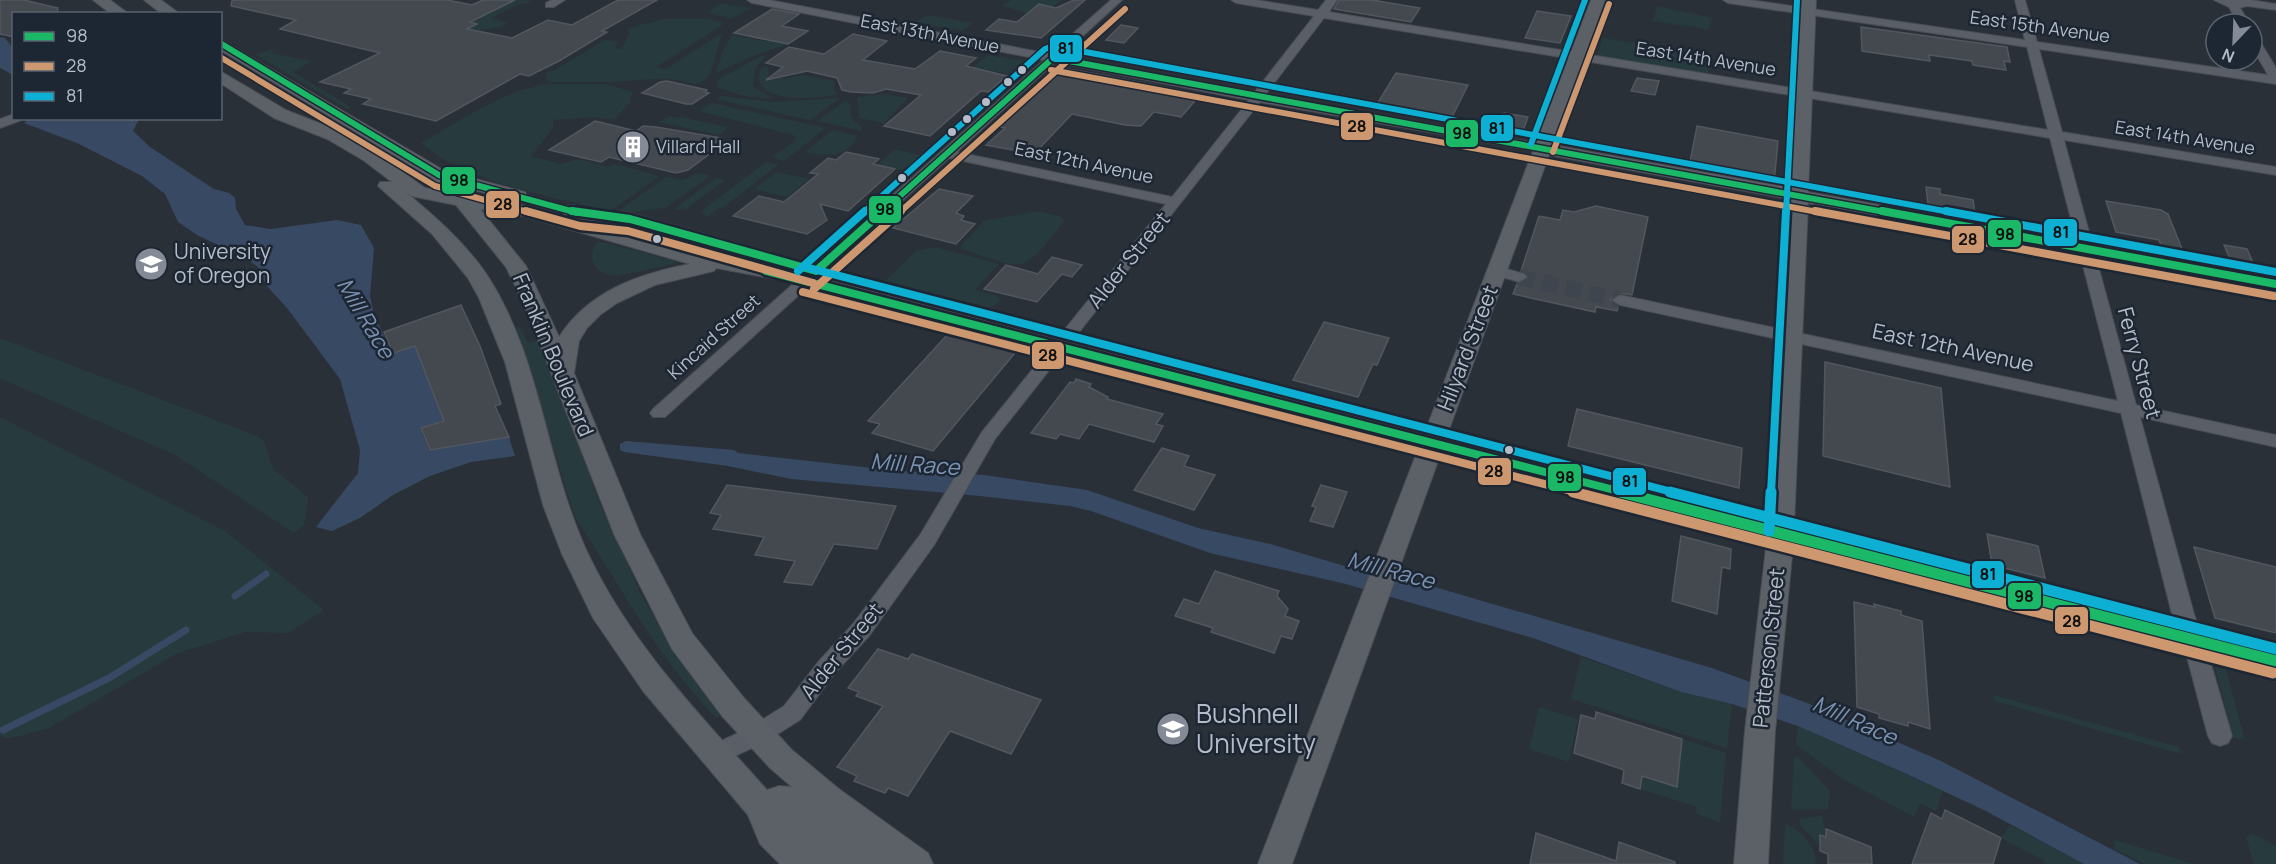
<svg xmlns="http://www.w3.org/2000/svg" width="2276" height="864" viewBox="0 0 2276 864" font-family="Manrope,sans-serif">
<rect width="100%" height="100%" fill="#2a3038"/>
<g fill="#273a3e">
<path d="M515 0 532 1 526 4 521 3 491 18 508 23C497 29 479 31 467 29L476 24 470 22Z"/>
<polygon points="1011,0 1061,0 1053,7 1039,5 1027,14 1022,11 1002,6"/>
<polygon points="721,3 751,8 731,19 708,12"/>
<polygon points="1657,6 1712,18 1709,30 1653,21"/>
<polygon points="926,15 973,23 962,31 918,23 916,22"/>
<polygon points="664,19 708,19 722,22 721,26 656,67 666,69 722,33 710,75 701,82 695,84 667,78 613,82 548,82 545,73 555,70 605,40 618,42 615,48 621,49 629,35 628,28"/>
<polygon points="732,35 765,41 774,36 798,41 758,54 716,73 723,50"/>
<polygon points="1603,38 1711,55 1708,73 1597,56"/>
<polygon points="270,49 274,50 271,53 311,61 293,72 351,107 347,109 256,55"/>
<polygon points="763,55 766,56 756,67 753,86 773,99 749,97 716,87 719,79"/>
<polygon points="988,55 1023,61 1008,74 973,67"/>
<path d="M763 66 768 67 769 76 784 79 801 75 834 81V92L839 93C821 101 740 104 763 66Z"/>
<path d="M550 84H605L634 92 630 96 631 101 614 120 595 117 553 120V128L531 156 561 164 579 159 609 167 615 164 660 176 610 211C551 196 467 183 421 143 461 121 504 89 550 84Z"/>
<polygon points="885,94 908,98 883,123 859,118 857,97"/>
<polygon points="721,96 774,102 840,98 810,120 716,99"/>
<path d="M846 100 851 105C849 116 851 121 861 126L862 131 817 121Z"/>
<polygon points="711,103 826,128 784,161 772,157 794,142 796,136 699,111"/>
<polygon points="669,117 680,117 729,127 719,135 657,122"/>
<path d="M833 130 857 136C847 159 825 156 805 152Z"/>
<polygon points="895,149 923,156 911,167 907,166 902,170 878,164"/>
<polygon points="766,162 779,164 723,208 719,208 707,217 701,211"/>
<polygon points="777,172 809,179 787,197 754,189"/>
<polygon points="698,173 709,175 709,177 665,208 624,213 617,212 666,177 683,180"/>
<polygon points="716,178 725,180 685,210 674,209"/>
<path d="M1037 211 1060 216 1064 221C1053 234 1037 260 1021 264 1008 267 976 253 962 249L961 246 984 221Z"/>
<path d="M598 241 672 260 676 263C657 268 639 271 621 275 601 279 582 261 598 241Z"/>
<polygon points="935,247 999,264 975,290 998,296 1001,301 990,308 885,281 916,251"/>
<path d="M519 326 528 343 540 340 599 501 640 592 674 653 720 715 718 718C709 714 701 700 693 692 647 638 614 576 575 517L516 327Z"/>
<polygon points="0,338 257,436 264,441 273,469 308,497 304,525 294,533 175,455 0,378"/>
<polygon points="0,417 225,531 324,610 288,633 245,632 176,654 49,728 9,739 0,736"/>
<polygon points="1581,657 1681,692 1732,704 1727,748 1571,699"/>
<polygon points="2215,667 2226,670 2245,740 2233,737"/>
<polygon points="1994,695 2179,747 2181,754 1994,701"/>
<polygon points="1539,707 1578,719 1569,762 1529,749"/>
<polygon points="1798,726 1943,791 1936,811 1920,803 1914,817 1846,781 1796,745"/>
<polygon points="1682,739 1726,753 1720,823 1696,813 1697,807 1640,789 1642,775 1677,786"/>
<polygon points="1794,757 1798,757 1830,791 1828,809 1791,810"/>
<polygon points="1822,816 1826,837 1820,846 1800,825 1800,819"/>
<path d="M1785 824C1801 829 1816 847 1816 864H1783Z"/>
<polygon points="2010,825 2084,864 2044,864 2045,861 2001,838"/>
<polygon points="2251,833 2276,846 2276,864 2254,864 2246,838"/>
<polygon points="2114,840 2195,864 2144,864 2115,849"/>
</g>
<g fill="#384963">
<polygon points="0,37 5,38 13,48 13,75 0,68"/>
<polygon points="30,118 139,119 133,131 150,147 214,189 229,193 235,198 236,209 245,225 271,229 337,220 361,225 374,248 370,296 374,314 392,353 422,343 418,355 442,417 465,413 420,428 429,450 509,437 515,456 471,462 430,476 393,495 360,518 332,531 316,527 358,473 360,450 340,379 287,308 266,285 258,267 245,258 197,235 178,222 165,194 142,176 77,143 24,123"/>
<polygon points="626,441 734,450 738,453 899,471 984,475 1087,490 1198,528 1270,544 1406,584 1414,581 1712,668 1807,703 1941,761 2140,864 2084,864 1986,811 1911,776 1798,726 1732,704 1681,692 1536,639 1346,584 1210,553 1091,511 1070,506 980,496 791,479 728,466 624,452 620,450 620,444"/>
</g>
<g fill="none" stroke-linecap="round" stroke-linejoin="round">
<g stroke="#384963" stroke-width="7">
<polyline points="235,596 266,574"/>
<polyline points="3,730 109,678 186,630"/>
</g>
</g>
<g fill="#444950" stroke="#52575f" stroke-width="1.5">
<polygon points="0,0 24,0 58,8 57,14 14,14 14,37 0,34"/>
<polygon points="232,0 447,0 472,5 483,0 515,0 470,22 477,24 467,29 512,38 548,20 572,25 618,0 657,0 602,31 607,32 559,61 529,76 520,74 436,121 363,104 371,99 344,93 351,89 320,82 380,53 280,29 296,20 231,6"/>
<polygon points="1074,0 1085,0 1041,38 986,30 999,19 1017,22 1039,4 1056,8"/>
<polygon points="1339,0 1372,0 1420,8 1411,22 1334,9"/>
<polygon points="772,9 799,14 782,26 808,31 788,44 734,33"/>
<polygon points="1537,11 1571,16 1560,43 1525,38"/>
<polygon points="1121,25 1138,28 1124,43 1106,40"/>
<polygon points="1861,27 2007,47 2010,62 2004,61 2006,70 1973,65 1972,61 1929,55 1930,61 1862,51"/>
<polygon points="853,34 887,41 863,60 915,69 940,51 976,58 966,66 1007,76 988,92 981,91 930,136 884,126 921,95 886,89 873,93 851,92 842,90 837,78 807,71 766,80 783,67 766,63 789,47 824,54"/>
<polygon points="1062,68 1102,75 1201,94 1181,117 1154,112 1141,126 1125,125 1072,114 1034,154 986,145 1005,128 999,127"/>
<polygon points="1396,73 1468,85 1450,121 1374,109"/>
<polygon points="1637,78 1659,81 1655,95 1631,91"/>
<polygon points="667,81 707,90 705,92 709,93 692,104 686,104 642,93 660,82"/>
<polygon points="1504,113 1528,117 1521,136 1498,131"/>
<polygon points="595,121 636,131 643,126 656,127 721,138 704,154 708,155 688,170 676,173 609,157 601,162 549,150"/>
<polygon points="1697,126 1778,141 1774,183 1689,167"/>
<polygon points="846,152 879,159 873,164 895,169 848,211 820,204 827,220 807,234 733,216 759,196 784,202 818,174 810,173 828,158 836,160"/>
<polygon points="1926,187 1940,189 1940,194 1973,200 1976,220 1929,212"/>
<polygon points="939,189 973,196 956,213 964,216 961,220 975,224 956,244 893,228"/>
<polygon points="2106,201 2161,210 2168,214 2184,254 2163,250 2159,240 2116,232"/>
<polygon points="1596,206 1648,217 1632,295 1619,293 1610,299 1618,307 1617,311 1596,307 1595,312 1513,294 1517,284 1520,284 1529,277 1521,271 1539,216 1560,220 1563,210 1574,212"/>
<polygon points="2224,245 2247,249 2256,270 2233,266"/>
<polygon points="1052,257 1082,265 1072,277 1062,274 1037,302 984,289 1006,265 1038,274"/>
<polygon points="461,305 480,346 501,404 495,406 509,437 430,450 421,428 444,421 415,346 393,353 384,332"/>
<polygon points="1324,322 1389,338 1377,365 1373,364 1358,397 1293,380"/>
<polygon points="947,335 1015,353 933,451 872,433 880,424 868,421"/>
<polygon points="1825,362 1941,388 1950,487 1823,456"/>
<polygon points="1076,379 1091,384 1089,387 1108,397 1107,399 1163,414 1156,424 1163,426 1154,442 1089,424 1079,439 1060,434 1056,439 1031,433 1070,382 1074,383"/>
<polygon points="1577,409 1742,448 1739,488 1568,446"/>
<polygon points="1162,448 1189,456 1184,466 1215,475 1194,510 1134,490"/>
<polygon points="727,485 896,506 877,549 834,544 812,585 784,582 795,561 755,555 764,537 713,529 721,515 710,513"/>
<polygon points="1321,485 1347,492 1333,527 1310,521 1316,507 1312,506"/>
<polygon points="1987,534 2038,546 2045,578 1992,565"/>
<polygon points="1681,536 1731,549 1730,569 1722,567 1717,614 1672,601"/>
<polygon points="2194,547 2276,567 2276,633 2215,618"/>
<polygon points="1215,571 1279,591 1277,596 1288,609 1285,616 1299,621 1292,639 1281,636 1274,653 1211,632 1213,628 1175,616 1184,599 1199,604"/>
<polygon points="1854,602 1875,607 1874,604 1901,611 1901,615 1922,621 1930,729 1908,722 1908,726 1879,718 1879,714 1857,707"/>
<polygon points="878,649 908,659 912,654 1041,700 1011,754 950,731 908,796 888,788 885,793 854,781 857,776 837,767 883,706 856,696 859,692 848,688"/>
<polygon points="1596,712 1682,739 1677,787 1642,776 1640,789 1622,783 1624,770 1574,753 1581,715 1595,719"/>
<polygon points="1945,810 2001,838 1993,864 1912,864 1931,813 1942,819"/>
<polygon points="1826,829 1871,847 1872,864 1828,864 1828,854 1820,851 1820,835 1826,837"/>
<polygon points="1536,833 1616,861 1619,842 1675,862 1675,864 1530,864"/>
</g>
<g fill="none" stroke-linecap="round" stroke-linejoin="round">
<polyline stroke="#3f454e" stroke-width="16" stroke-dasharray="16 8" stroke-linecap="butt" points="1519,277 1620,300"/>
<g stroke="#484c53" stroke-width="2">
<g id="minor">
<polygon points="552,0 565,0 554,7 546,7 546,3"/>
<path d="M747 0H769L1050 54 1111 0H1122L1061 56 1254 93 1314 16 1236 3 1231 0H1256L1318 10 1326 0H1337L1329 12 2048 130 2027 47 1728 3 1723 0H1750L2025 40 2015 0H2025L2037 42 2268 75 2252 47V34L2256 35 2276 68V84L2039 49 2062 132 2276 167V175L2064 140 2136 405 2276 435V447L2140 417 2194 614 2209 657 2232 736 2228 743 2220 746 2212 743 2208 736 2187 657 2172 614 2121 413 1620 305 1612 300 1620 295 2118 401 2050 138 1324 18 1265 95 1542 144 1549 148 1542 152 1260 102 995 439 934 545 869 636 835 673 800 720 765 742 722 762 714 765 706 762 702 755 706 748 749 728 784 706 819 661 853 624 920 535 982 432 1166 204 949 158 665 417H653L650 413 653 409 1044 60 752 3ZM1055 62 1238 98 1249 100 1172 197 957 152Z"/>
<polygon points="2214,0 2251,0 2276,4 2276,10 2247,6 2240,8 2250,24 2238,24 2229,7"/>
<polygon points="14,114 14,118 20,118 19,121 0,128 0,119"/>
<polygon points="1497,266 1524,274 1527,277 1519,282 1492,274 1489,271 1492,268"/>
</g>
</g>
<g stroke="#484c55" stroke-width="2">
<g id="major">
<polygon points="93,0 110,0 129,14 111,14"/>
<polygon points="144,0 161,0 180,14 162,14"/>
<path d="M1591 0H1605L1553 145 1790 188 1802 0H1816L1808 192 2276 278V290L1808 203 1794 526 2276 649V673L1793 546 1775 731 1768 864H1734L1745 731 1767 539 1441 453 1292 864H1258L1419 447 781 280 716 268 714 271 655 285 617 303 600 315 587 328 579 341 574 373 640 534 692 633 744 698 792 750 839 789 928 853 933 864H780L760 844 748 815 643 691 593 618 562 554 543 505 505 362 479 298 468 278 432 234 378 186 380 182H392L363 160 327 139 274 118 220 83V71L286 110 339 131 375 152 425 188 444 192 433 179 220 50V39L445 171 525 192 527 196 525 200 518 202 459 186 468 196 532 207 689 251 782 268 1425 432ZM1549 155 1789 199 1769 520 1446 438ZM401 188 411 196 456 205 506 267 524 304 614 534 672 649 722 716 770 768 792 787 779 786 767 790C701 716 633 647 589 556 546 466 542 359 487 275 464 241 432 214 401 188ZM480 209 523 216 690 264C638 274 589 291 559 337L526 266Z"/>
<polygon points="572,205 593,210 630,213 772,253 775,257 772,261 765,263 629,225 593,222 565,215 562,211 565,207"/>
</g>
</g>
<use href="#minor" fill="#5a5e66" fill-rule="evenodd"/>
<use href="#major" fill="#5c6168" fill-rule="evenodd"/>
<g stroke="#1d2633" stroke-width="9">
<g id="bus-1-far2">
<polyline points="220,43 439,175 578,213"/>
<polyline points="881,213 1053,58 1890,213"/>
</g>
</g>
<g stroke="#1d2633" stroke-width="13">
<g id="bus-1-far1">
<polyline points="572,211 630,219 816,271 883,211"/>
<polyline points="1882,211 2276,284"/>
<polyline points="766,271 1626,493"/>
</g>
</g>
<g stroke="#1d2633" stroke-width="16">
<polyline id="bus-1" points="1620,492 2276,661"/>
</g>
<g stroke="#1d2633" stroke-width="9">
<g id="bus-2-far2">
<polyline points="220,57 435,186 531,213"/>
<polyline points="1051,70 1823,213"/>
<polyline points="1553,152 1609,4"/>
<polyline points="899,213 1125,9"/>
</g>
</g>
<g stroke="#1d2633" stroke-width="13">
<g id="bus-2-far1">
<polyline points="526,211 580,226 628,231 813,283"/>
<polyline points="1815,211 2274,296"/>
<polyline points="814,289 901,211"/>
<polyline points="803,292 1579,493"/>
</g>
</g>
<g stroke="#1d2633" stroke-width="16">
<polyline id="bus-2" points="1573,492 2273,673"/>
</g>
<g stroke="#1d2633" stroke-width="9">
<g id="bus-3-far2">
<polyline points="1531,144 1585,0"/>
<polyline points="863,213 1045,49 1053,46 1955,213"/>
<polyline points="1786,213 1797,0"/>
</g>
</g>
<g stroke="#1d2633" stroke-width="13">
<g id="bus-3-far1">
<polyline points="1946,211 2276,272"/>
<polyline points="809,268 1676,493"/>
<polyline points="798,271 865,211"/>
<polyline points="1771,493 1786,211"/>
</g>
</g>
<g stroke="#1d2633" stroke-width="16">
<g id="bus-3">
<polyline points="1670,492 2276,649"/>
<polyline points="1769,531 1771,492"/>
</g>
</g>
<use href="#bus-1-far2" stroke="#1ab867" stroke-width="6"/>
<use href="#bus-1-far1" stroke="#1ab867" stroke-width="8"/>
<use href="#bus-1" stroke="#1ab867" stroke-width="11"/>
<use href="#bus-2-far2" stroke="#cd976f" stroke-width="6"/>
<use href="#bus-2-far1" stroke="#cd976f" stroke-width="8"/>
<use href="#bus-2" stroke="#cd976f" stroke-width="11"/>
<use href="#bus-3-far2" stroke="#0dafd3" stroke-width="6"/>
<use href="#bus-3-far1" stroke="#0dafd3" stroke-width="8"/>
<use href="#bus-3" stroke="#0dafd3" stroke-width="11"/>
</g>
<defs>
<g id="building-disc" transform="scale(1.725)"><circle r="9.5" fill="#848b96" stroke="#1d2633"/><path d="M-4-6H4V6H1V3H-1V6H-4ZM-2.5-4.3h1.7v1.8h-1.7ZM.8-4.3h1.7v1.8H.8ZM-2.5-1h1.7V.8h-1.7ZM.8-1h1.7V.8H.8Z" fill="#fff"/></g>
<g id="university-disc" transform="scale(1.725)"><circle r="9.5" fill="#848b96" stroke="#1d2633"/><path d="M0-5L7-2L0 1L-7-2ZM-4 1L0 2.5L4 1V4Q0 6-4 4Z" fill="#fff"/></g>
</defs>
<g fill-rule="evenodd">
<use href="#building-disc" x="633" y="147"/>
<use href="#university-disc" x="151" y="264"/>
<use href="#university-disc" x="1173" y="729"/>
</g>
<g fill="#b4bcc9" stroke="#1d2633" stroke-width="2">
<circle cx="1022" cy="70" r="5"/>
<circle cx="1008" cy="82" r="5"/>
<circle cx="986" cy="102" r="5"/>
<circle cx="967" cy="119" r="5"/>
<circle cx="952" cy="132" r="5"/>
<circle cx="902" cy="178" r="5"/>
<circle cx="657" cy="239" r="5"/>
<circle cx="1509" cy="450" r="5"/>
</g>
<g text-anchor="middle" stroke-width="5" stroke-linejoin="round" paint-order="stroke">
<g font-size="18" fill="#b4bcc9" stroke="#1d2633">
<text transform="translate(2040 27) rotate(8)" y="6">East 15th Avenue</text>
<text transform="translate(930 34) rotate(11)" y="6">East 13th Avenue</text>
<text transform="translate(1706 59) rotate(9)" y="6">East 14th Avenue</text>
<text transform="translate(2185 138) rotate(9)" y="6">East 14th Avenue</text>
<text transform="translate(1084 163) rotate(12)" y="6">East 12th Avenue</text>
<text transform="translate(714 337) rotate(-42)" y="6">Kincaid Street</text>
</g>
<g font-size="18" fill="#b4bcc9" stroke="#1d2633" text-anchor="start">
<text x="656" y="153">Villard Hall</text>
</g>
<g font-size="21" fill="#b4bcc9" stroke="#1d2633" text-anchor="start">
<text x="174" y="259">University<tspan x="174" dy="24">of Oregon</tspan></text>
</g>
<g font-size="21" fill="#b4bcc9" stroke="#1d2633">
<text transform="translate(1129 260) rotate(-51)" y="7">Alder Street</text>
<text transform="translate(1468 348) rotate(-69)" y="7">Hilyard Street</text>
<text transform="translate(1953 348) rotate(12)" y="7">East 12th Avenue</text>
<text transform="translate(553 355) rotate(67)" y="7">Franklin Boulevard</text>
<text transform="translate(2139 363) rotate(75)" y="7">Ferry Street</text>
<text transform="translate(1769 648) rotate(-84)" y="7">Patterson Street</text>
<text transform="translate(842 651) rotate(-51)" y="7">Alder Street</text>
</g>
<g font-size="22" font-style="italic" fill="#7c92b1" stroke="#1d2633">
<text transform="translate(366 318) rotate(59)" y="8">Mill Race</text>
<text transform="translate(915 464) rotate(4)" y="8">Mill Race</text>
<text transform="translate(1391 570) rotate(15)" y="8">Mill Race</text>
<text transform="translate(1855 720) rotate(24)" y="8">Mill Race</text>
</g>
<g font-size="26" fill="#b4bcc9" stroke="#1d2633" text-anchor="start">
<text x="1196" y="723">Bushnell<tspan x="1196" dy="30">University</tspan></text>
</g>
</g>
<g stroke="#1d2633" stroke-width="2">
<rect x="1049" y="34" width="34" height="29" rx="6" fill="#0dafd3"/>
<rect x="1340" y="112" width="34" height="29" rx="6" fill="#cd976f"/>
<rect x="1480" y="114" width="34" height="28" rx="6" fill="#0dafd3"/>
<rect x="1445" y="119" width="34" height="29" rx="6" fill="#1ab867"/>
<rect x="441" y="166" width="35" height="29" rx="6" fill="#1ab867"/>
<rect x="485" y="190" width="35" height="29" rx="6" fill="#cd976f"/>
<rect x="868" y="195" width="34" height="29" rx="6" fill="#1ab867"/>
<rect x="2043" y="218" width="35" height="29" rx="6" fill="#0dafd3"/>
<rect x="1987" y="219" width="35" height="29" rx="6" fill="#1ab867"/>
<rect x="1951" y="225" width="34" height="29" rx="6" fill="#cd976f"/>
<rect x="1031" y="341" width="34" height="29" rx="6" fill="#cd976f"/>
<rect x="1477" y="457" width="35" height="29" rx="6" fill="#cd976f"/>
<rect x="1547" y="463" width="35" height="29" rx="6" fill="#1ab867"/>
<rect x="1612" y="467" width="35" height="29" rx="6" fill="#0dafd3"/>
<rect x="1971" y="560" width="34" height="29" rx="6" fill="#0dafd3"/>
<rect x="2007" y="582" width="35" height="28" rx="6" fill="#1ab867"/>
<rect x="2054" y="606" width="35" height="29" rx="6" fill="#cd976f"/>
</g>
<g font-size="16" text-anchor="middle" font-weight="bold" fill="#111">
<text x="1066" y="54">81</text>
<text x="1357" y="132">28</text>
<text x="1497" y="134">81</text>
<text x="1462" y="139">98</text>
<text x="459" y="186">98</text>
<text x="503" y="210">28</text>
<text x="885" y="215">98</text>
<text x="2061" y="238">81</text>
<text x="2005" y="240">98</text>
<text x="1968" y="245">28</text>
<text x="1048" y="361">28</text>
<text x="1494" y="477">28</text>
<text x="1565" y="483">98</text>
<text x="1630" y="487">81</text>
<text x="1988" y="580">81</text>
<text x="2024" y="602">98</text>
<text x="2072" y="627">28</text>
</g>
<rect x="12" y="12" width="210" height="108" fill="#1d2633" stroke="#59626f" stroke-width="1.5"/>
<rect x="24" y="32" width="30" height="9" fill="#1ab867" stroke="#59626f" stroke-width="1.5"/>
<text x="66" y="42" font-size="18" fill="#b4bcc9">98</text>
<rect x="24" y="62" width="30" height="9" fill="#cd976f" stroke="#59626f" stroke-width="1.5"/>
<text x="66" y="72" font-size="18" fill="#b4bcc9">28</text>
<rect x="24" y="92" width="30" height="9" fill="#0dafd3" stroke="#59626f" stroke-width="1.5"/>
<text x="66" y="102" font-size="18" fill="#b4bcc9">81</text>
<g transform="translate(2234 42) rotate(203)"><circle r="28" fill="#1d2633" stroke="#59626f" stroke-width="1.5"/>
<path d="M0-4.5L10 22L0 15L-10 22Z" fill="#848b96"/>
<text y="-9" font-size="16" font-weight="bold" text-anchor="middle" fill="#b4bcc9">N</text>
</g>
</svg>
